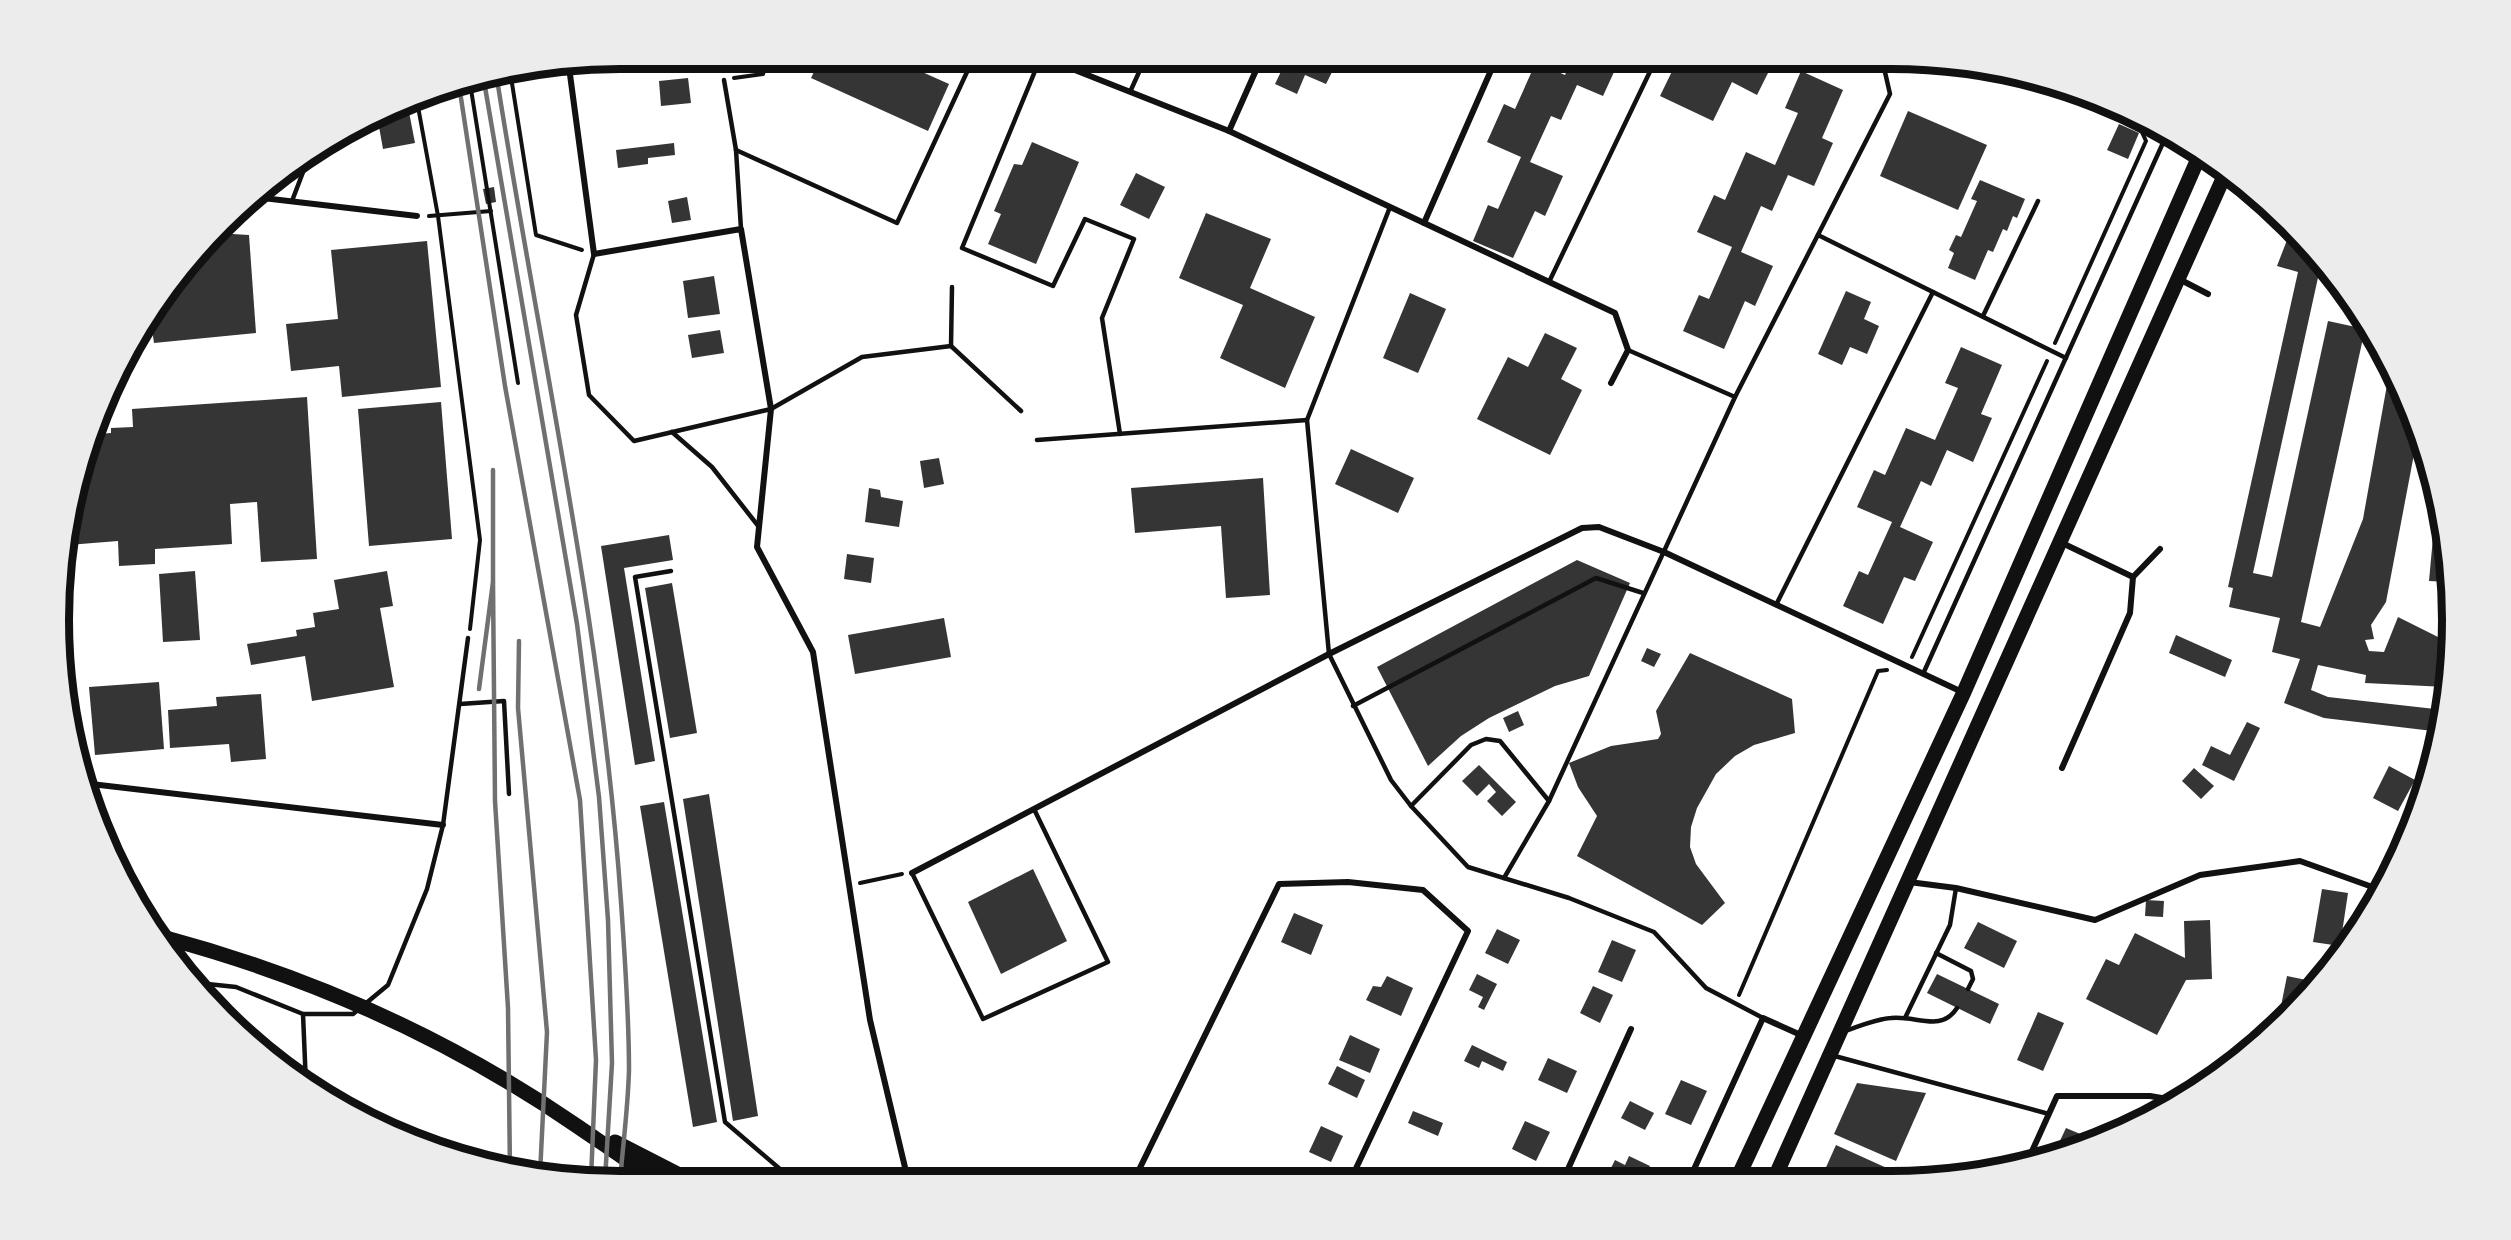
<svg xmlns="http://www.w3.org/2000/svg" width="2511" height="1240" viewBox="0 0 2511 1240" font-family="'Roboto Condensed',sans-serif">
<rect width="100%" height="100%" fill="#fff"/>
<g fill="#353535">
<polygon points="820,59 893,59 949,84 928,131 811,78"/>
<polygon points="1287,59 1308,59 1333,70 1326,84 1305,75 1297,94 1275,84"/>
<polygon points="1572,59 1620,59 1603,96 1577,85 1561,120 1551,116 1530,162 1563,176 1545,216 1535,211 1513,258 1473,241 1488,205 1498,209 1521,157 1487,142 1504,104 1515,109 1536,62 1565,75"/>
<polygon points="1678,59 1775,59 1757,95 1732,82 1713,121 1660,96"/>
<polygon points="1801,71 1843,90 1822,138 1833,143 1814,186 1788,175 1772,211 1761,206 1741,252 1773,266 1755,306 1745,301 1724,349 1683,331 1699,295 1709,299 1732,247 1697,232 1714,195 1725,200 1746,152 1775,165 1798,113 1785,108"/>
<polygon points="688,78 691,103 661,106 659,81"/>
<polygon points="1908,111 1987,145 1958,210 1880,176"/>
<polygon points="409,112 415,143 383,149 378,121"/>
<polygon points="2119,124 2139,133 2128,159 2107,150"/>
<polygon points="1032,142 1079,162 1036,264 988,244 1001,214 994,211 1014,164 1022,165"/>
<polygon points="674,143 675,155 648,158 648,164 618,168 616,150"/>
<polygon points="1136,173 1165,187 1149,219 1120,205"/>
<polygon points="1980,180 2025,199 2017,218 2013,216 2007,231 2003,229 1993,252 1988,250 1975,280 1948,268 1954,253 1949,250 1956,235 1961,237 1977,201 1971,199"/>
<polygon points="494,187 496,202 486,204 483,189"/>
<polygon points="687,197 691,220 672,223 668,201"/>
<polygon points="1206,213 1271,239 1250,288 1315,317 1285,388 1220,358 1243,305 1179,278"/>
<polygon points="2292,227 2321,264 2253,573 2272,577 2328,321 2365,329 2301,622 2320,627 2363,519 2390,368 2410,405 2418,433 2386,602 2371,625 2374,639 2365,640 2369,651 2384,652 2398,617 2438,637 2451,637 2446,687 2365,683 2366,675 2318,665 2311,690 2328,697 2444,710 2441,732 2324,718 2284,703 2300,659 2272,652 2280,618 2229,607 2233,588 2228,587 2298,272 2277,266"/>
<polygon points="216,233 249,235 256,333 154,343 150,316 198,250"/>
<polygon points="427,241 441,387 342,397 339,366 291,371 286,324 338,319 331,250"/>
<polygon points="714,276 720,314 688,318 683,281"/>
<polygon points="1846,291 1871,302 1864,319 1879,326 1867,354 1850,347 1842,365 1818,354"/>
<polygon points="1410,293 1446,309 1418,373 1383,358"/>
<polygon points="720,330 724,353 692,358 688,335"/>
<polygon points="1545,333 1577,348 1561,379 1582,390 1550,455 1477,419 1508,357 1528,367"/>
<polygon points="1961,347 2002,365 1981,414 1992,418 1973,462 1947,450 1931,486 1921,481 1900,527 1933,542 1915,581 1904,577 1883,624 1843,606 1859,571 1868,575 1892,522 1857,507 1874,470 1885,475 1906,428 1935,440 1958,388 1945,383"/>
<polygon points="307,397 317,559 261,562 257,502 230,504 232,544 155,549 155,564 119,566 118,541 68,545 69,510 98,434 111,433 111,428 133,427 132,409"/>
<polygon points="441,402 452,539 369,546 358,409"/>
<polygon points="1351,449 1414,478 1398,513 1335,484"/>
<polygon points="939,458 944,484 924,488 920,461"/>
<polygon points="1263,478 1270,595 1226,598 1221,526 1135,533 1131,488"/>
<polygon points="869,488 880,490 881,497 903,501 899,527 865,522"/>
<polygon points="2437,494 2442,511 2449,582 2429,581"/>
<polygon points="669,535 673,560 624,568 655,761 635,765 601,546"/>
<polygon points="847,554 874,558 871,583 844,579"/>
<polygon points="1577,560 1630,583 1589,676 1555,686 1489,718 1461,736 1428,766 1377,667"/>
<polygon points="195,571 200,640 163,642 159,574"/>
<polygon points="387,571 393,606 380,608 394,687 312,701 305,656 251,665 247,644 297,636 296,630 315,627 313,613 339,609 334,580"/>
<polygon points="672,583 697,733 670,738 645,588"/>
<polygon points="2451,603 2452,620 2452,627 2450,619 2444,618"/>
<polygon points="944,618 951,657 855,674 848,635"/>
<polygon points="2176,635 2232,660 2225,677 2169,653"/>
<polygon points="1647,648 1661,654 1654,667 1641,661"/>
<polygon points="1690,653 1792,699 1795,733 1754,745 1735,756 1716,774 1697,808 1691,827 1690,847 1696,864 1725,903 1702,925 1577,856 1597,816 1578,787 1569,763 1611,746 1658,739 1661,734 1656,711"/>
<polygon points="159,682 164,749 95,755 89,687"/>
<polygon points="261,694 266,759 231,762 229,744 170,748 168,710 217,706 216,697"/>
<polygon points="1518,711 1524,725 1509,732 1503,718"/>
<polygon points="2247,722 2260,728 2234,781 2202,765 2211,746 2230,755"/>
<polygon points="1479,765 1516,802 1502,816 1487,801 1496,792 1489,784 1477,796 1462,781"/>
<polygon points="2389,766 2415,780 2398,811 2373,798"/>
<polygon points="2194,768 2214,786 2201,799 2182,781"/>
<polygon points="709,794 758,1116 733,1121 683,799"/>
<polygon points="664,802 717,1122 693,1127 640,806"/>
<polygon points="1033,869 1067,941 1001,974 968,902"/>
<polygon points="2322,889 2348,893 2340,946 2313,942"/>
<polygon points="2146,900 2164,901 2163,917 2145,916"/>
<polygon points="1294,913 1323,925 1311,955 1281,942"/>
<polygon points="2210,920 2212,979 2186,980 2157,1035 2086,999 2106,959 2119,965 2135,933 2185,958 2184,921"/>
<polygon points="1978,922 2017,941 2004,968 1964,948"/>
<polygon points="1497,929 1520,940 1508,964 1485,953"/>
<polygon points="1612,940 1636,950 1622,982 1598,972"/>
<polygon points="1477,974 1497,984 1484,1010 1478,1007 1483,997 1469,990"/>
<polygon points="1937,974 1999,1004 1990,1024 1927,993"/>
<polygon points="1387,976 1413,988 1401,1016 1366,1000 1373,986 1381,987"/>
<polygon points="2287,976 2316,982 2291,1008 2281,1006"/>
<polygon points="1593,986 1613,995 1600,1023 1580,1013"/>
<polygon points="2038,1012 2064,1023 2043,1071 2017,1060"/>
<polygon points="1350,1035 1380,1049 1370,1073 1339,1060"/>
<polygon points="1472,1045 1507,1062 1503,1071 1482,1061 1479,1068 1464,1061"/>
<polygon points="1548,1058 1577,1071 1567,1093 1538,1080"/>
<polygon points="1337,1066 1365,1080 1357,1098 1328,1084"/>
<polygon points="1681,1080 1707,1091 1691,1125 1665,1114"/>
<polygon points="1857,1083 1926,1093 1896,1161 1834,1134"/>
<polygon points="1630,1101 1654,1113 1645,1130 1621,1118"/>
<polygon points="1413,1111 1443,1123 1438,1136 1408,1123"/>
<polygon points="1525,1121 1550,1132 1536,1161 1512,1149"/>
<polygon points="1321,1126 1343,1136 1331,1162 1309,1152"/>
<polygon points="2066,1128 2097,1141 2067,1149 2058,1145"/>
<polygon points="1836,1145 1900,1174 1899,1177 1830,1177 1823,1174"/>
<polygon points="1629,1156 1650,1166 1645,1178 1606,1178 1615,1160 1625,1165"/>
</g>
<g fill="none" stroke-linecap="round" stroke-linejoin="round">
<g stroke="#111" stroke-width="4">
<polyline points="511,77 536,235 582,250"/>
<polyline points="734,78 763,74 768,59"/>
<polyline points="470,83 518,383"/>
<polyline points="415,101 419,112 438,216 480,540 470,629"/>
<polyline points="429,216 491,211"/>
<polyline points="2055,343 2146,141 2135,117"/>
<polyline points="1912,657 2047,361"/>
<polyline points="860,883 902,874"/>
<polyline points="1739,995 1878,671 1887,670"/>
</g>
<g stroke="#111" stroke-width="4.5">
<polyline points="1040,59 962,248 1053,286 1085,219 1134,239 1102,318 1120,434"/>
<polyline points="724,80 736,150 741,229"/>
<polyline points="1130,92 1145,59"/>
<polyline points="736,150 897,223 973,59"/>
<polyline points="292,201 308,159"/>
<polyline points="1818,235 2066,358"/>
<polyline points="594,254 576,315 589,395 634,441 771,409 862,357 951,346 952,287"/>
<polyline points="1549,282 1656,59"/>
<polyline points="1983,316 2038,201"/>
<polyline points="951,346 1021,411"/>
<polyline points="1628,350 1735,397"/>
<polyline points="1307,420 1390,207"/>
<polyline points="672,432 712,467 759,527"/>
<polyline points="1037,440 1307,420 1329,654 1391,780 1411,806 1468,867 1569,898 1654,932 1706,988 1763,1018"/>
<polyline points="671,571 635,577 725,1122 794,1181"/>
<polyline points="1776,605 1933,292"/>
<polyline points="1923,674 2167,134"/>
<polyline points="460,704 504,701 509,794"/>
<polyline points="1353,706 1596,578 1643,593"/>
<polyline points="1411,806 1471,745 1486,739 1500,741 1549,801"/>
<polyline points="912,873 983,1019 1108,962 1034,809"/>
<polyline points="1504,878 1549,801 1735,397 1890,94 1882,59"/>
<polyline points="1936,953 1971,971 1973,979 1968,989"/>
<polyline points="198,983 236,987 303,1014 353,1014 388,985 427,889 443,825 468,638"/>
<polyline points="303,1014 306,1085"/>
<polyline points="1905,1018 1950,925 1956,888"/>
<path d="M1845 1031C1860 1026 1876 1019 1891 1018 1916 1015 1941 1033 1957 1008"/>
<polyline points="1831,1055 2049,1114"/>
</g>
<g stroke="#111" stroke-width="6">
<polyline points="1047,59 1229,131 1615,313 1628,350 1611,383"/>
<polyline points="569,67 594,254 741,229 771,409 757,547 813,652 870,1020 908,1180"/>
<polyline points="1229,131 1261,59"/>
<polyline points="254,197 417,216"/>
<polyline points="1424,223 1496,59"/>
<polyline points="2179,279 2208,294"/>
<polyline points="2060,542 2133,577 2160,549"/>
<polyline points="2062,768 2130,613 2133,577"/>
<polyline points="91,784 443,825"/>
<polyline points="912,873 1329,654 1582,528 1599,527 1664,552 1962,692"/>
<polyline points="1909,882 1956,888 2095,920 2200,875 2300,861 2378,889"/>
<polyline points="2028,1160 2057,1096 2150,1096 2173,1100"/>
<polyline points="1564,1178 1631,1029"/>
<polyline points="1690,1178 1763,1018 1803,1036"/>
<polyline points="1134,1180 1279,884 1348,882 1423,890 1468,931 1351,1179"/>
</g>
<g stroke="#111" stroke-width="15">
<path d="M166 938C315 978 450 1039 577 1126 603 1144 630 1161 655 1181"/>
<polyline points="615,1142 691,1181"/>
</g>
<g stroke="#111" stroke-width="15">
<polyline points="1738,1177 1964,692 2201,152"/>
<polyline points="1775,1177 2226,172"/>
</g>
<g stroke="#707070" stroke-width="4.5">
<path d="M497 79C540 353 602 625 621 902 625 958 629 1014 629 1070 628 1107 623 1145 620 1181"/>
<polyline points="484,81 577,624 599,797 608,920 612,1063 605,1180"/>
<polyline points="459,85 505,386 580,800 596,1060 591,1179"/>
<polyline points="493,582 493,470"/>
<polyline points="519,641 518,708 547,1032 540,1174"/>
<polyline points="479,689 493,582 495,801 508,1008 510,1171"/>
</g>
</g>
<path d="M0 0H2511V1240H0ZM620 69H1891A551 551 0 0 1 2442 620V620A551 551 0 0 1 1891 1171H620A551 551 0 0 1 69 620V620A551 551 0 0 1 620 69Z" fill="#ececec" fill-rule="evenodd"/>
<path fill="none" stroke="#111" stroke-width="8" d="M620 69H1891A551 551 0 0 1 2442 620V620A551 551 0 0 1 1891 1171H620A551 551 0 0 1 69 620V620A551 551 0 0 1 620 69Z"/>
</svg>
